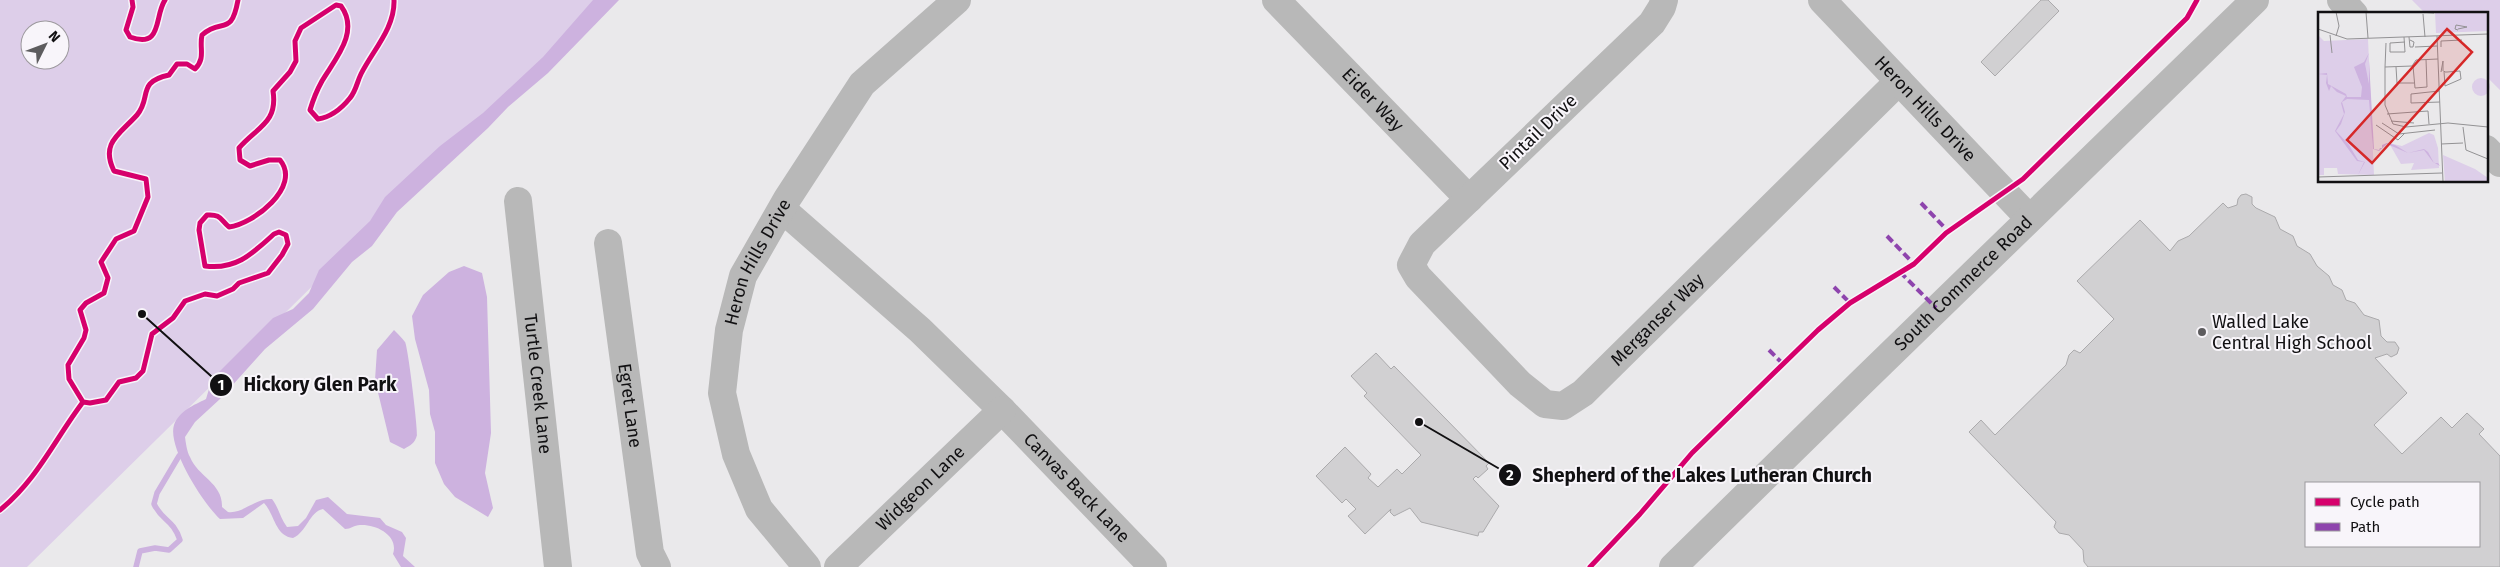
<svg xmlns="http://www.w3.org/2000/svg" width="2500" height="567" viewBox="0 0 2500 567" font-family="'Fira Sans',sans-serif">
<rect width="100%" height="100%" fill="#eae9eb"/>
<g fill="#ddcee9" fill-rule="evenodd">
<path d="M0 0H603L27 567H0ZM30 30H60V60H30Z"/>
<polygon points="2412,0 2500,0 2500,90 2486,76 2486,14 2426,14"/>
</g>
<g fill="#cdb2df">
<path d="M593 0H619L548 73 508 107 488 128 397 212 372 246 352 262 313 309 265 349 220 399 195 422 185 437C186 444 187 452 190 457 198 477 223 483 222 507L228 512C243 514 255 498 272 499 279 508 280 518 287 527L298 526 306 518 316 500 328 497 347 514 380 518 386 525 402 532 406 538 403 556 415 567H401L393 554C399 536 377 524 360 525 354 525 351 529 345 529L323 509C309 512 307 532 293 538 275 536 275 515 264 503L243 518 220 519C204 505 167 447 174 425 179 411 194 405 206 399L212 379 273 318 293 309 309 293 319 270 370 221 385 197 440 146 483 113 543 57Z"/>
<polygon points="464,266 482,273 487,297 491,433 485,473 493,508 488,517 455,497 444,484 435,463 435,432 430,414 429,390 415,339 412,316 423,295 449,272"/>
<path d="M394 330C398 334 402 338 405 342 408 346 418 430 417 435 415 443 411 445 404 449L390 442 375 380 377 350Z"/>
</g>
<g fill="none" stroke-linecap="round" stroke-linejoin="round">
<path stroke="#cdb2df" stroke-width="5.5" d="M136 567 140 551 155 548 169 550 180 540C173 519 162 521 154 504L157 493 179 456"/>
</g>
<g fill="#d1d0d2" stroke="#abaaac" fill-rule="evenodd">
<polygon points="2041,0 2048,0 2059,11 1995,76 1981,62"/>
<path d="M2246 194 2252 197V204L2256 208 2275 217 2280 229 2293 236 2297 246 2310 254 2317 266 2329 276 2333 285 2342 290 2346 300 2355 303 2364 315 2379 320 2381 336 2387 342H2395L2399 348 2397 354 2391 357 2387 354 2375 358 2407 393 2374 425 2402 454 2441 417 2452 428 2467 413 2484 429 2479 434 2500 456V567H2088L2084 562 2083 550 2069 535 2059 533 2054 527 2056 522 1969 432 1981 420 1995 435 2066 365 2069 355 2074 350 2080 353 2114 319 2077 281 2140 220 2170 251 2178 241 2189 236 2223 203 2228 208 2237 205 2238 199 2241 195ZM2306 483H2479V546H2306Z"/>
<polygon points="1376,353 1391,369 1394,366 1489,463 1486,466 1488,469 1478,478 1476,476 1473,479 1499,506 1483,532 1479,532 1478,536 1421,522 1410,508 1394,516 1390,512 1391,509 1365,534 1348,516 1356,509 1346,499 1342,503 1316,476 1345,447 1371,474 1368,478 1378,487 1397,469 1402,474 1421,455 1364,396 1367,393 1351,376"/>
</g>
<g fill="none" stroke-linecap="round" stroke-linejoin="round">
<g stroke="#b8b8b8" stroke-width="28">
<path id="s1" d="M1276 0 1469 199"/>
<path id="s2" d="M1664 0 1662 7 1652 23 1422 244 1411 265 1418 277 1520 384 1545 404 1563 406 1583 393 1899 81"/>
<path id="s3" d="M1822 0 2029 218"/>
<polyline points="2341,0 2354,14"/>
<polyline points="2486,149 2500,163"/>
<path id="s4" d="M518 201 558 567"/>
<path id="s5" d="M782 209 920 330 1002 410 1153 567"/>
<path id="s6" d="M608 243 650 553 657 567"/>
<path id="s7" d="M807 567 759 509 736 454 722 393 729 330 743 276 787 199 862 84 957 0"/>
<path id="s8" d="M838 567 1002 410"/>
<path id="s9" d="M1673 567C1866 377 2060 189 2255 0"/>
</g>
<g stroke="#8e44ad" stroke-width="4" stroke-dasharray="8 4" stroke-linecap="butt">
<polyline points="1921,203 1948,231"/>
<polyline points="1887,236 1914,264"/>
<polyline points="1900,272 1936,308"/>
<polyline points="1834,287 1850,303"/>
<polyline points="1769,350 1783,364"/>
</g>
<g stroke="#f8f5fa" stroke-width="8">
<g id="cycleway">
<path d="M132 0 133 7 126 30 130 37C163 49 154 16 165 0"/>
<path d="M238 0C231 38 222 17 202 35 199 48 206 58 195 69L187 64H177L169 75C136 82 152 98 137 115 120 134 100 143 114 171L146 179 148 197 134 231 116 239 101 262 108 278 104 293 86 303 80 310 86 330 84 338 68 365 69 379 83 402 90 403 106 400 119 382 136 378 143 371 152 334 173 318 185 301 205 294 217 296 233 289 239 283 268 273 282 255 288 244 286 235 279 232 274 234C252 254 236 270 205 266L199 230 200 223 207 215C221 214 220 219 229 227 253 224 302 187 280 160H269L250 166 240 160 239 148C257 127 278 123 273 91L290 72 296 61 295 41 301 28 336 5 341 6C360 32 335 59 322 81 317 90 313 100 310 110L318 119C331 117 342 108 350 98 356 91 357 82 361 74 373 50 395 28 394 0"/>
<path d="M0 510C37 480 55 439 83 402"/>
<polyline points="1590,567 1640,514 1692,453 1818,330 1850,303 1914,264 1946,233 2023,179 2187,18 2197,0"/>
</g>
</g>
<use href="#cycleway" stroke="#d6006c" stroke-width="5"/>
</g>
<circle fill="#5d5c5e" stroke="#f8f5fa" stroke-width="2" cx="2202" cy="332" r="5"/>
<g text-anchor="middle" stroke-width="4" stroke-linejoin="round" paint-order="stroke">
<g font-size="18" fill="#111012" stroke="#f8f5fa">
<text dy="6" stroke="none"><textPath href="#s1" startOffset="139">Eider Way</textPath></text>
<text dy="6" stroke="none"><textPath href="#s3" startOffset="150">Heron Hills Drive</textPath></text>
<text transform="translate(1538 132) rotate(-44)" y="6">Pintail Drive</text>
<text dy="6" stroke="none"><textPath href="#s7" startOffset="335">Heron Hills Drive</textPath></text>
<text dy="6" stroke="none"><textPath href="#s9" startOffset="406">South Commerce Road</textPath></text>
<text dy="6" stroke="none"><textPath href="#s2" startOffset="709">Merganser Way</textPath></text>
<text dy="6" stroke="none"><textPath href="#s4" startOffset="184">Turtle Creek Lane</textPath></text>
<text dy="6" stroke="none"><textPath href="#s6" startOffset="164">Egret Lane</textPath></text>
<text dy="6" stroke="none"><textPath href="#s8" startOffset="114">Widgeon Lane</textPath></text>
<text dy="6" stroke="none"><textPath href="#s5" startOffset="406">Canvas Back Lane</textPath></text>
</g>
<g font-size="18" fill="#111012" stroke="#f8f5fa" text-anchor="start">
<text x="2212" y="328">Walled Lake<tspan x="2212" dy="21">Central High School</tspan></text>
</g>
</g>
<g transform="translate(2318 12)">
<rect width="170" height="170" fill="#eae9eb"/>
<path d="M117 0H170V19L118 21ZM0 23 6 29 50 27 56 163 20 162 19 156H6V163H0ZM154 75a9 9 0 1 1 18 0a9 9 0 1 1-18 0ZM111 121 116 123 120 136 121 156 93 158 96 151 83 152 71 131 84 134ZM125 143 157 157 170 166V170H127Z" fill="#ddcee9"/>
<path d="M51 41 47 52 51 72V49L56 137 61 138 62 136H64V133L69 131 77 133 90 141 106 137 110 140 116 151H120L122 154 115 150 106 138 90 141 69 132 61 139 55 137 51 88 29 87 24 90 27 100 23 112 18 119 31 133 40 148 47 150 40 163 46 150 39 149 17 119 26 102 23 91 28 84 19 80 13 74 11 79 8 71 9 63 0 62 9 61 10 72 28 82 29 85H43L44 75 36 55 46 50Z" fill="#cdb2df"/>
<path fill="none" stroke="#939294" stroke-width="1" d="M18 0 21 14 18 24M48 0 50 26M101 0 116 1M105 2 107 25M0 17 29 27 170 22M140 17 149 15 138 13 137 17 140 18M12 23 14 41M119 24 125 170M86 25 87 40H72V31L87 30M91 25 92 35H95L96 30 92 28M68 31 67 55 94 54 98 48 120 47M97 35 119 34M123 35V29L144 28M95 54 97 76 109 75 108 47M67 55V93L75 112 88 115 130 111 170 115M78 55 79 71H96M126 59 127 60H129L142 59 143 67 127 74 126 59M123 60 125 49V59M121 79 93 82V91L122 90M69 102 110 99 111 112M73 109 96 111M64 111 81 122 117 118M58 113 80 128 87 121M145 115 148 138 170 147M123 132 145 131M0 165 124 161"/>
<path fill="#d62828" fill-opacity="0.15" stroke="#d62828" stroke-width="2.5" d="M129 17 154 40 54 151 29 128Z"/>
<rect width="170" height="170" fill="none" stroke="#111012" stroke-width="2.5"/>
</g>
<path fill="none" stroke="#111012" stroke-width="2" d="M142 314L221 385M1419 422L1510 475"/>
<g fill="#111012" stroke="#f8f5fa" stroke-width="2">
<circle cx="142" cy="314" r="5"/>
<circle cx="1419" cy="422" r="5"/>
<circle cx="221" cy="385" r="12"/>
<circle cx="1510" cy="475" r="12"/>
</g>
<g font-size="15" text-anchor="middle" font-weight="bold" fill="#fff">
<text x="221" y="390">1</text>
<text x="1510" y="480">2</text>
</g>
<g font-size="19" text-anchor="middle" font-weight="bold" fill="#111012" stroke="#f8f5fa" stroke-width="4" stroke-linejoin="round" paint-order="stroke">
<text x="320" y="391">Hickory Glen Park</text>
<text x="1702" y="482">Shepherd of the Lakes Lutheran Church</text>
</g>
<rect x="2305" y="482" width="175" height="65" fill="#f8f5fa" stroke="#9c999d"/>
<rect x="2315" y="498" width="25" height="8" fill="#d6006c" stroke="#9c999d"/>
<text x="2350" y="507" font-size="15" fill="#111012">Cycle path</text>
<rect x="2315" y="523" width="25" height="8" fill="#8e44ad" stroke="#9c999d"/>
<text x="2350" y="532" font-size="15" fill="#111012">Path</text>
<g transform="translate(45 45) rotate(48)"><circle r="24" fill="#f8f5fa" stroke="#9c999d"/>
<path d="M0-4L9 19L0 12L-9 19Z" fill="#5d5c5e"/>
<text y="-8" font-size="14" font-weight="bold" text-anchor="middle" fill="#111012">N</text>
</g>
</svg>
